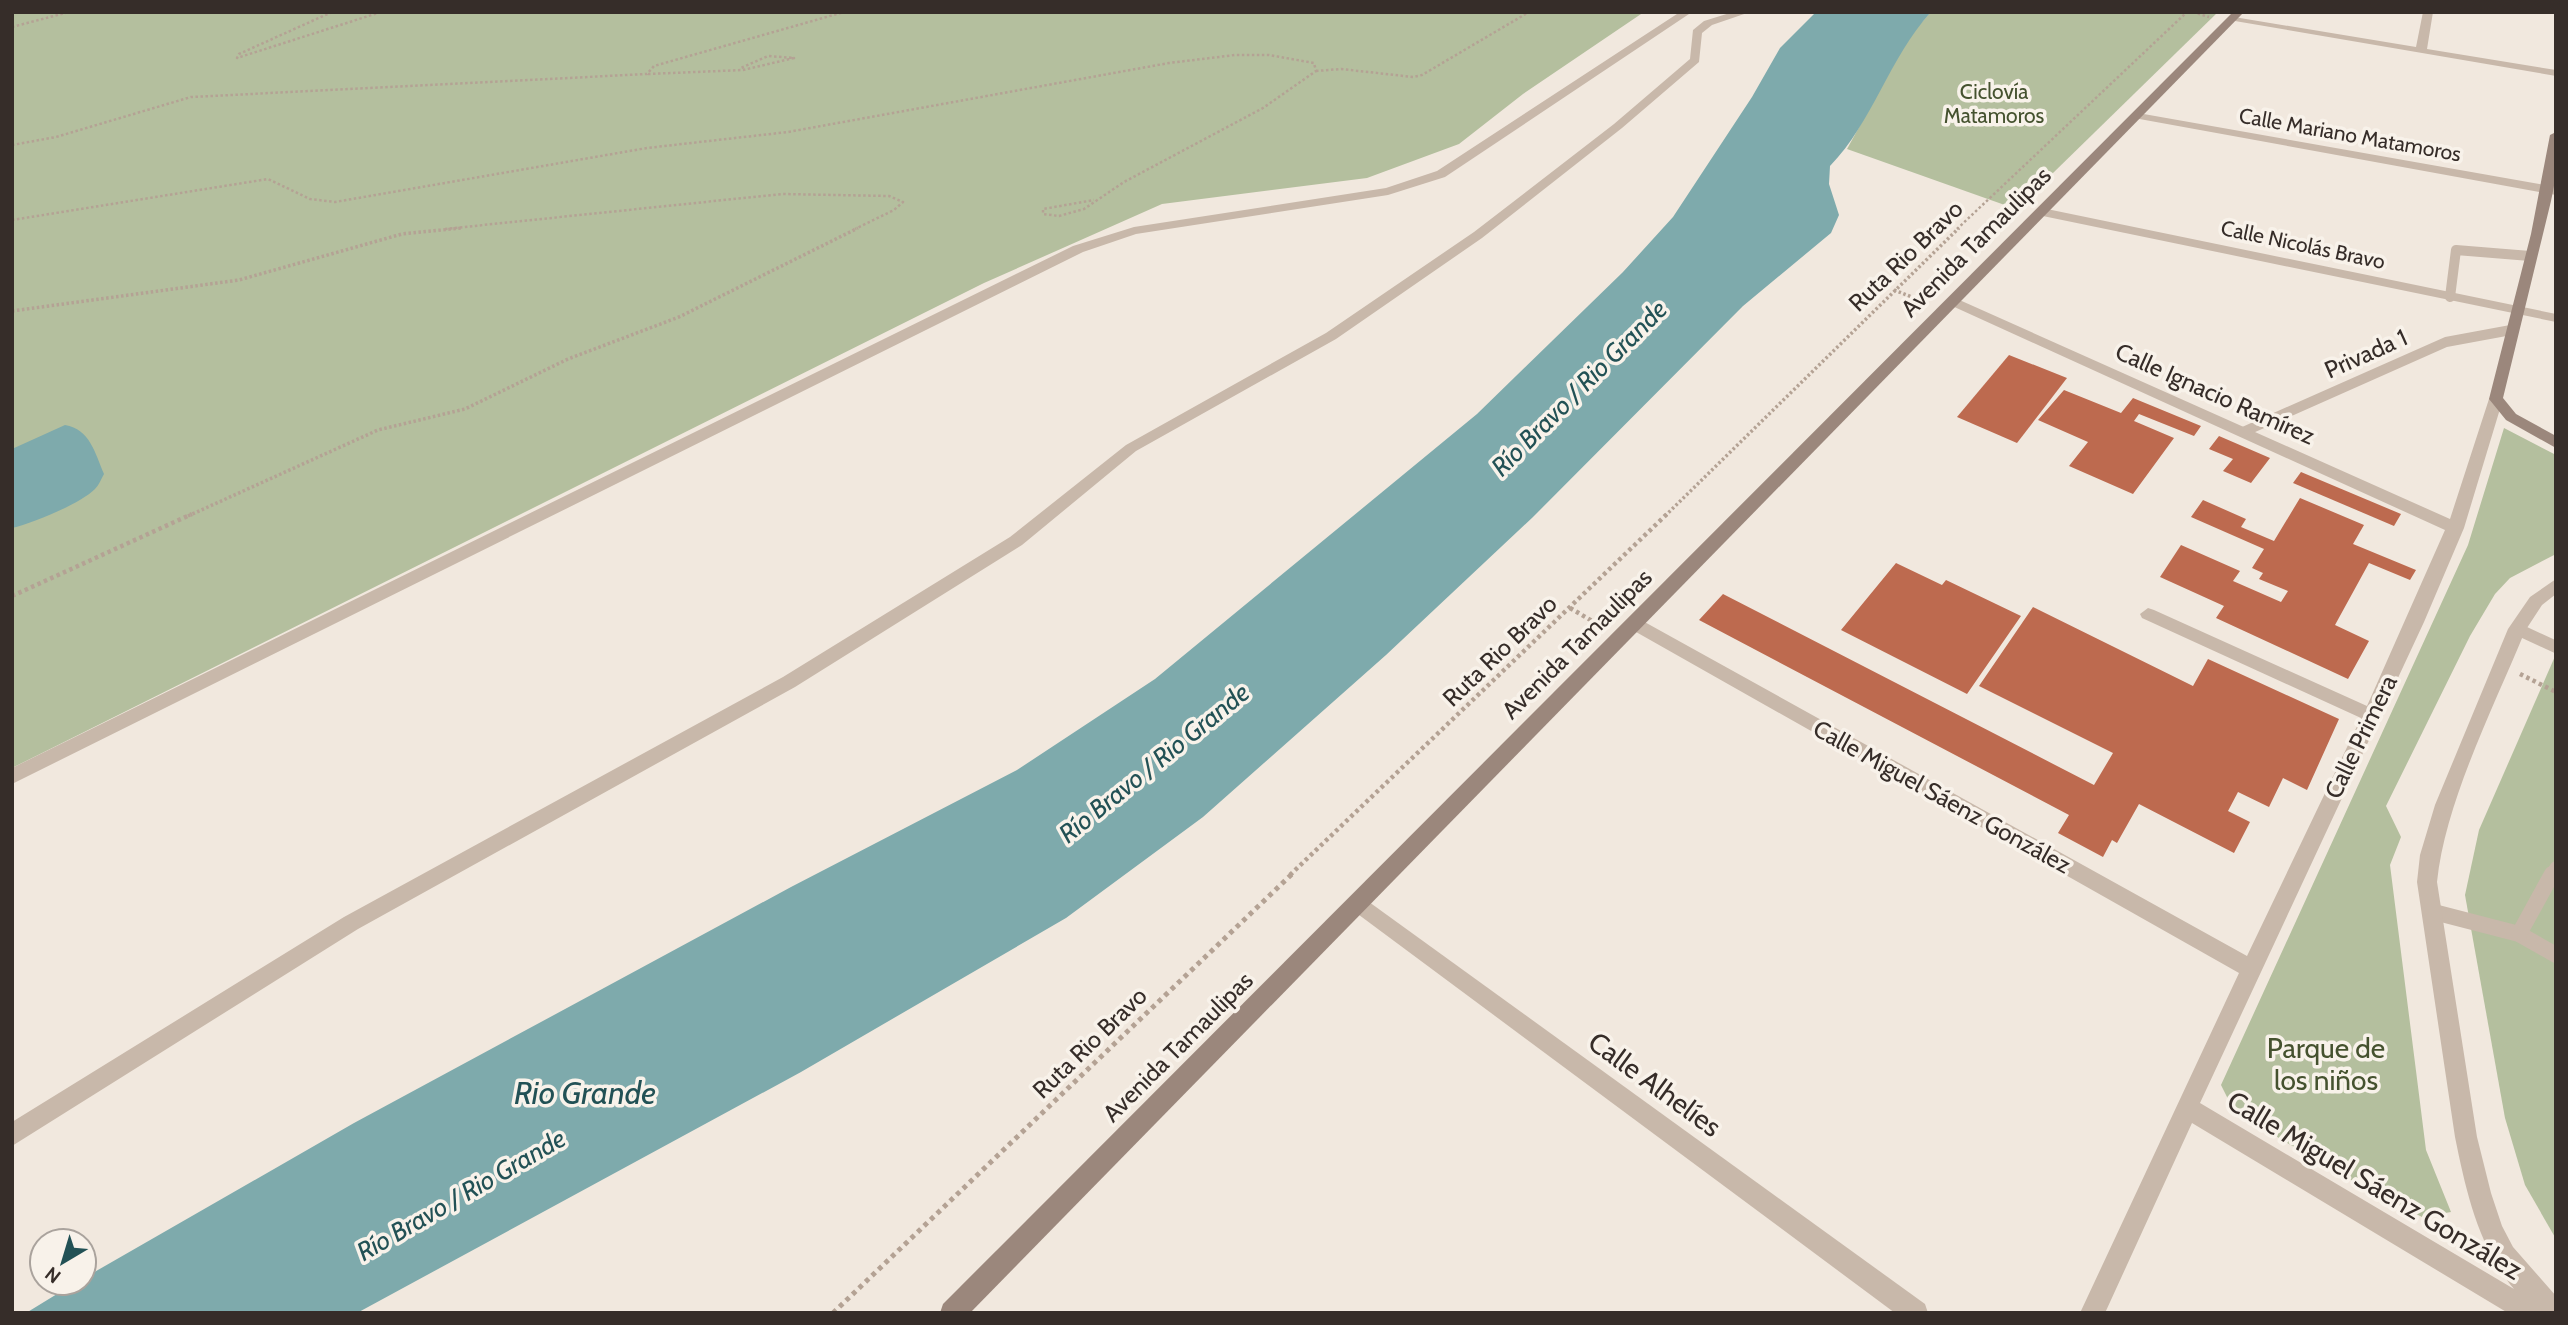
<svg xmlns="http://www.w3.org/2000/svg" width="2568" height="1325" viewBox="0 0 2568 1325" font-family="Cabin,sans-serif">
<rect width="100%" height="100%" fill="#f1e8de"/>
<g fill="#b4bf9e">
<polygon points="12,12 1644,12 1523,94 1459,144 1367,178 1162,204 984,283 12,768"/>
<polygon points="1931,12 2218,12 2016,209 1847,149 1910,35"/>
<polygon points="2504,428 2556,455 2556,554 2510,578 2495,594 2470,636 2386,806 2401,837 2390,865 2426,1150 2451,1212 2422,1217 2347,1178 2267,1131 2230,1103 2221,1085 2468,545"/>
<polygon points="2556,654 2556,1239 2525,1185 2505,1118 2465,895 2479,830"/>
</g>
<g fill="#7eaaac">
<path d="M1816 12H1931C1889 58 1873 122 1830 166L1829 184 1839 215 1831 233 1743 306 1533 517 1386 655 1203 817 1066 918 801 1072 357 1313H26L75 1283H84V1278L354 1123 791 887 1017 770 1155 679 1477 414 1623 272 1673 217 1752 97 1780 48Z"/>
<path d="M65 425C90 429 95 453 104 474 101 479 99 485 95 489 80 504 33 523 12 528V449Z"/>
</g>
<g fill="#bd6a4f">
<polygon points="2009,355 2067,378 2017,443 1957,417"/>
<polygon points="2064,390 2121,413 2133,398 2201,426 2194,436 2139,414 2134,421 2174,438 2133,494 2069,466 2088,442 2038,420"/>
<polygon points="2219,436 2270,458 2251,483 2223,471 2233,459 2209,449"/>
<polygon points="2301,472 2401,514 2394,526 2293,483"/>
<polygon points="2300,498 2364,525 2353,544 2416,570 2410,580 2369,563 2335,625 2369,641 2348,679 2216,618 2224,606 2160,577 2181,545 2240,571 2233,581 2281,602 2288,591 2259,579 2263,573 2252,568 2264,549 2191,517 2203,500 2246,519 2241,527 2274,541"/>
<polygon points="1896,563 1942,585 1946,580 2021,616 1967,694 1841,630"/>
<polygon points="1723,594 2094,785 2113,753 1979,686 2033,607 2193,686 2208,659 2339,719 2307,790 2283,778 2269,807 2238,792 2228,811 2250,822 2234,853 2139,804 2117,843 2112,840 2103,857 2058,833 2069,815 1699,620"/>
</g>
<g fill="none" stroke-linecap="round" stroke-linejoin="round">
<g stroke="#b4a294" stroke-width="2.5" stroke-dasharray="2.5 2.5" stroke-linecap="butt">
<polyline points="332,12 239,54 237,58 381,12"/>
<polyline points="2193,12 2209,17"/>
<polyline points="12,27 69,12"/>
<polyline points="1316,71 1341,69 1413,77 1422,75 1529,12"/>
<polyline points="648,74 743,70 794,58 768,56 741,68"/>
<polyline points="12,145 56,137 191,97 647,74 654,66 844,12"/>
<polyline points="12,220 268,179 310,199 335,202 647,148 788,132 1169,63 1235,55 1269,55 1314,63 1316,71 1263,108 1124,182 1084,209 1059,216 1043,214 1043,209 1094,200"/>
<polyline points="445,229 782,194 889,196 903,202 894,210 855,229"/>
<polyline points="1957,229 2187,12"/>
</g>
<g stroke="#b4a294" stroke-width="3.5" stroke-dasharray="2.5 2.5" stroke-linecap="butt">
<polyline points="1894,290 1922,301"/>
<polyline points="12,311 239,280 402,234 462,228"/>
<polyline points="188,516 378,430 465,409 568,359 679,317 858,228"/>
<polyline points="1665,516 1959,228"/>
</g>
<g stroke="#b4a294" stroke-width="4.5" stroke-dasharray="3.5 3.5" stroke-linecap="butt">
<polyline points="12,596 192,514"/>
<polyline points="1570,608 1599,625"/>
<polyline points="2520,674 2556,692"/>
<polyline points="1290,875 1667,514"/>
</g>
<polyline stroke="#b4a294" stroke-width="5" stroke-dasharray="4.5 4.5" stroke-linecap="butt" points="833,1313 1292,874"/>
<g stroke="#c8b8aa" stroke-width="10">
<polyline points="2450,297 2456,250 2530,256"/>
<polyline points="2243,432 2446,342 2511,330"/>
</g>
<g stroke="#c8b8aa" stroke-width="12">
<polyline points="2517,629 2556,647"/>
<polyline points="2551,875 2556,867"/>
</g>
<g stroke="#c8b8aa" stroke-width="16">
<polyline points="2430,911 2519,934 2556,955"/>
<polyline points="2519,934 2552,874"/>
</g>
<g fill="#c8b8aa" fill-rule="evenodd">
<polygon points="1680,12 1692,12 1445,177 1388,195 1136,234 1083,252 12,784 12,768 1073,246 1134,227 1386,188 1437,171"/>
<polygon points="1733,12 1750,12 1712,25 1702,33 1699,62 1622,128 1482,238 1336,339 1136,451 1022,545 795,687 358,929 12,1146 12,1122 344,917 783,677 1010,537 1126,445 1326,333 1474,232 1614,124 1690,59 1693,30 1704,21"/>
<polygon points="2423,12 2433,12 2427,49 2556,70 2556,76 2229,20 2234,17 2416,47"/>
<polygon points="2138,113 2556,187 2556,195 2134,118 2134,114"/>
<polygon points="2042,208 2556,314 2556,322 2038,215 2038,209"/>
<path d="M1955 298 2450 519 2489 399 2496 395 2503 399 2464 528 2424 622 2200 1103 2514 1289C2478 1246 2466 1191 2455 1137L2417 882 2420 855 2435 805 2508 629 2530 597 2556 579V594L2542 605 2525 631C2494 707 2445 802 2437 882L2477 1137 2491 1193 2502 1226 2513 1247 2556 1296V1313H2508L2192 1123 2105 1313H2080L2239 973 1629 628 1626 624 1629 620H1641L2247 956 2361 718 2142 618 2140 614 2148 608 2154 610 2367 706 2445 530 1950 305V299Z"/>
<polygon points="1358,894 1925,1304 1928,1313 1895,1313 1351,909 1348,903 1351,897"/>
</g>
<g fill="#9b877c" fill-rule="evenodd">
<polygon points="2233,12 2244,12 970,1313 940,1313 943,1304"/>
<polygon points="2556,132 2556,176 2551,201 2503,398 2516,414 2556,436 2556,448 2506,420 2489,399 2531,234 2550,135"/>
</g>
</g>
<g text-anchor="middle" stroke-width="7" stroke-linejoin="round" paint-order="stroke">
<g font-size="21" fill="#45522f" stroke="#f8f2ea">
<text x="1994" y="99">Ciclovía<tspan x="1994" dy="24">Matamoros</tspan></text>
</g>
<g font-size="21" fill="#362d29" stroke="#f8f2ea">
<text transform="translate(2350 135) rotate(10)" y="7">Calle Mariano Matamoros</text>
<text transform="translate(2303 245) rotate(12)" y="7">Calle Nicolás Bravo</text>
</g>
<g font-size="24" fill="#362d29" stroke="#f8f2ea">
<text transform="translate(1976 242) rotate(-45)" y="8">Avenida Tamaulipas</text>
<text transform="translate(1906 256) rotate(-44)" y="8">Ruta Rio Bravo</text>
<text transform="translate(2366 354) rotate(-24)" y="8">Privada 1</text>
<text transform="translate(2215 394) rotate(24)" y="8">Calle Ignacio Ramírez</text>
<text transform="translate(1577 644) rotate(-45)" y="8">Avenida Tamaulipas</text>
<text transform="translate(1500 651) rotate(-44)" y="8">Ruta Rio Bravo</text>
<text transform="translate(2361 737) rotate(-64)" y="8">Calle Primera</text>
<text transform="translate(1942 797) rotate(29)" y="8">Calle Miguel Sáenz González</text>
<text transform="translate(1090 1043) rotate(-44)" y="8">Ruta Rio Bravo</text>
<text transform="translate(1178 1047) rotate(-45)" y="8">Avenida Tamaulipas</text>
</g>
<g font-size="26" font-style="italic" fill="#225155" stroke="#f8f2ea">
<text transform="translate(1579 388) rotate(-45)" y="9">Río Bravo / Rio Grande</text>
<text transform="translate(1154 763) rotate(-39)" y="9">Río Bravo / Rio Grande</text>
<text transform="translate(461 1195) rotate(-30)" y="9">Río Bravo / Rio Grande</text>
</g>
<g font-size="28" fill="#45522f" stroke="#f8f2ea">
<text x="2326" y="1058">Parque de<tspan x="2326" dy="32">los niños</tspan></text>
</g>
<g font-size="28" fill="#362d29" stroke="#f8f2ea">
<text transform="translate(1655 1084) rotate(36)" y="10">Calle Alhelíes</text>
<text transform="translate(2375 1185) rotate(31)" y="10">Calle Miguel Sáenz González</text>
</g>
<g font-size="32" font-style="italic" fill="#225155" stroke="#f8f2ea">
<text x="585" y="1104">Rio Grande</text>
</g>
</g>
<rect width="2568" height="1325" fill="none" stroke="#362d29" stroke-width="28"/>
<g transform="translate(63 1262) rotate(218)"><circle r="33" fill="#f8f2ea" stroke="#aaa39d" stroke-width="2"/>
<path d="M0-5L12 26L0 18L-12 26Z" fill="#225155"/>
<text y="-10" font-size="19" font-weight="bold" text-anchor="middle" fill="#362d29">N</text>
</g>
</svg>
